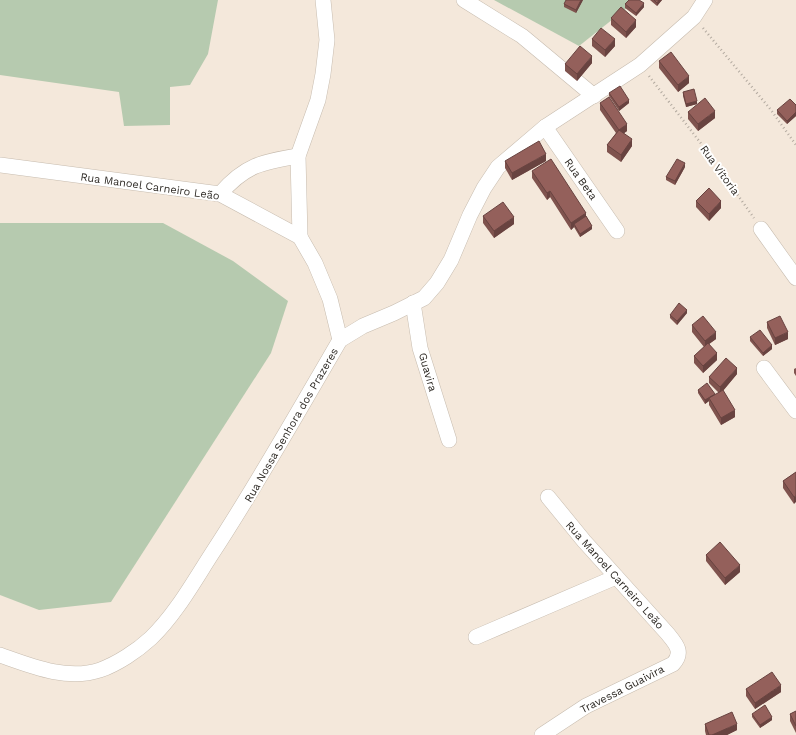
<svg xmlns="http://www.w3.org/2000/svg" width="796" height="735" viewBox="0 0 796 735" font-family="'Work Sans',sans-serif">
<rect width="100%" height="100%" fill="#f4e8db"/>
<g fill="#b6caaf">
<polygon points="0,0 218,0 208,54 190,85 170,87 170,125 124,126 119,92 0,75"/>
<polygon points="494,0 637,0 579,46"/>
<polygon points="0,223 163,223 233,261 288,301 271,353 111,602 39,610 0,595"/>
</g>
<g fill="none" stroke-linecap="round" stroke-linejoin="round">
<g stroke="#c7bcaf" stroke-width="16">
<g id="minor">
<polyline points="464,0 522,36 594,96"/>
<polyline points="545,127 617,231"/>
<polyline points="0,165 220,194 300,237 315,263 330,299 340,340"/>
<path d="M220 194C245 165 262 162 298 156"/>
<polyline points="761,229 796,278"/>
<polyline points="300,237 298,156 318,100 323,74 327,40 323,0"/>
<polyline points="413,303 420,348 449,440"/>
<polyline points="764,368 796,411"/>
<polyline points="476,637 616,577"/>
<path d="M0 655C31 666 67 681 100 670 117 664 137 651 151 638 175 615 193 583 211 555 257 485 298 412 340 340L363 326 394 313 424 298 437 283 451 260 470 215 484 188 498 167 545 127 640 65 694 17 705 0"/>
<path d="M542 735 586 706 673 664C684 652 676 644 667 633L584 541 548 497"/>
</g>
</g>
<g stroke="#b2a99f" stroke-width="2.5" stroke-dasharray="1 3" stroke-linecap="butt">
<polyline points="703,28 771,110 796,145"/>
<polyline points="649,76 706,150 754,218"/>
</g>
<use href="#minor" stroke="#fff" stroke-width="15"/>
</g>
<g fill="#7f534e">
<polygon points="583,0 576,13 564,7 564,4"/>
<polygon points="650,0 662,0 657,6"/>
<polygon points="625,4 644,7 636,16 625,8"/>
<polygon points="611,18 636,27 626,38 611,25"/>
<polygon points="592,39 615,46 605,57 592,46"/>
<polygon points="659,61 689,83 678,92 659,68"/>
<polygon points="592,63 577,81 565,71 565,64"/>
<polygon points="683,92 697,104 686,107 683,96"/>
<polygon points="609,93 629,103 619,111 609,96"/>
<polygon points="600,103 627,131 624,133 632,146 621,162 607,152 607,145 616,133 600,110"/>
<polygon points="796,105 796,116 787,124 777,114 777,110"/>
<polygon points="688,112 715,118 698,131 688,119"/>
<polygon points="505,161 546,161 512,180 505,168"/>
<polygon points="685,167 675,185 666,180 666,177"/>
<polygon points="532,171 586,216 592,229 580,237 574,227 571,230 550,197 547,200 532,178"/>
<polygon points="696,201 721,208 709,221 696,207"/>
<polygon points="483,216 514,224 494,238 483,223"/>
<polygon points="687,313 677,325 670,318 670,315"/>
<polygon points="767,322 788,339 775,345 767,328"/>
<polygon points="692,325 716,339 709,344 717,360 703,373 694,363 694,356 704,347 692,332"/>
<polygon points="750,337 772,349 763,356 750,341"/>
<polygon points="796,368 796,376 794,373 794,369"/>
<polygon points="737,374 723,391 735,417 721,425 709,405 709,401 705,404 698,393 698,390 715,395 719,393 709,383 709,377"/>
<polygon points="796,472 794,504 783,488 783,481"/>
<polygon points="706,555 740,572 725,585 706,561"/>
<polygon points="746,689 781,692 755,709 746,696"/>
<polygon points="796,711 796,733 790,721 790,714"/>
<polygon points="752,714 772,720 760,728 752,717"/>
<polygon points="705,724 737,730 727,735 706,735 705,731"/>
</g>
<g fill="#684340">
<polygon points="581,0 583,0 576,13 576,10"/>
<polygon points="659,0 662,0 657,6 657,3"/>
<polygon points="644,3 644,7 636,16 636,13"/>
<polygon points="636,20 636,27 626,38 626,32"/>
<polygon points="615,39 615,46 605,57 605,50"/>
<polygon points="592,56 592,63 577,81 577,74"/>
<polygon points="689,76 689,83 678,92 678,85"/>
<polygon points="629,100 629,103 619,111 619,107"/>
<polygon points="697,101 697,104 686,107 686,104"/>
<polygon points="715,111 715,118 698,131 698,124"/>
<polygon points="796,112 796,116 787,124 787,121"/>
<polygon points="627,124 627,131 619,137 619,130"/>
<polygon points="632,139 632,146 621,162 621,155"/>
<polygon points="546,154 546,161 512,180 512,173"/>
<polygon points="685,163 685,167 675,185 675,181"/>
<polygon points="550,191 550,197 547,200 547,193"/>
<polygon points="721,201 721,208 709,221 709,214"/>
<polygon points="586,213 586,219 574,224 574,227 571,230 571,223"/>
<polygon points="514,217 514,224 494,238 494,231"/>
<polygon points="592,226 592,229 580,237 580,234"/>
<polygon points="687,310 687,313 677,325 677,321"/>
<polygon points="716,332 716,339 705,347 705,341"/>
<polygon points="788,332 788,339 775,345 775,338"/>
<polygon points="772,345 772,349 763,356 763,353"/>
<polygon points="717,353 717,360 703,373 703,366"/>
<polygon points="737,368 737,374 720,394 720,387"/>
<polygon points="715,394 715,397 709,398 709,401 705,404 705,400"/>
<polygon points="735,410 735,417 721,425 721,418"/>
<polygon points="796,496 796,502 794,504 794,497"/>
<polygon points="740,565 740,572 725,585 725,578"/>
<polygon points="781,685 781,692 755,709 755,703"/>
<polygon points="772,717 772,720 760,728 760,725"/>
<polygon points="737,724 737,730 727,735 712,735"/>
</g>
<g fill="#94605b" stroke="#684340">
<polygon points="566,0 581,0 576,10 564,4"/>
<polygon points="629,0 639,0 644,3 636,13 625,4"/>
<polygon points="654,0 659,0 657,3"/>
<polygon points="621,7 636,20 626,32 611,18"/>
<polygon points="601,28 615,39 605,50 592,39"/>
<polygon points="580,46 592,56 577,74 565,64"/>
<polygon points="671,52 689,76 678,85 659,61"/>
<polygon points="620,86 629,100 619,107 609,93"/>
<polygon points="694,89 697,101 686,104 683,92"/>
<polygon points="609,97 627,124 619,130 600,103"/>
<polygon points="705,98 715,111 698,124 688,112"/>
<polygon points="790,99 796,105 796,112 787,121 777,110"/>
<polygon points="619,130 632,139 621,155 607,145"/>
<polygon points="539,141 546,154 512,173 505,161"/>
<polygon points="551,159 586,213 571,223 550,191 547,193 532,171"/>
<polygon points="677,159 685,163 675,181 666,177"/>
<polygon points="709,188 721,201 709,214 696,201"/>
<polygon points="503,202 514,217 494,231 483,216"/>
<polygon points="586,216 592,226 580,234 574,224"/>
<polygon points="679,303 687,310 677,321 670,315"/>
<polygon points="703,316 716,332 705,341 692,325"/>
<polygon points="780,316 788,332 775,338 767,322"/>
<polygon points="760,330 772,345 763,353 750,337"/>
<polygon points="708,343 717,353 703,366 694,356"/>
<polygon points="726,358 737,368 720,387 709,377"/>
<polygon points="707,383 715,394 705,400 698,390"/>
<polygon points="723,390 735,410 721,418 709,398"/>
<polygon points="796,472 796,496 794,497 783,481"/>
<polygon points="720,542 740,565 725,578 706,555"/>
<polygon points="772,672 781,685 755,703 746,689"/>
<polygon points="765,705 772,717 760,725 752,714"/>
<polygon points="796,711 796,726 790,714"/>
<polygon points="732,712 737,724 712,735 709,735 705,724"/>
</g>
<g text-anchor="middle" stroke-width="4" stroke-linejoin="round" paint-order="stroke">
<g font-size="11" fill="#2d2924" stroke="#fff">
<text transform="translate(720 170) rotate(54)" y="4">Rua Vitoria</text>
<text transform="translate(581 179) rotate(55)" y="4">Rua Beta</text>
<text transform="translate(150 186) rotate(8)" y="4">Rua Manoel Carneiro Leão</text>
<text transform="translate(428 372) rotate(74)" y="4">Guavira</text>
<text transform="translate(291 425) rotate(-60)" y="4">Rua Nossa Senhora dos Prazeres</text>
<text transform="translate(615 575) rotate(48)" y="4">Rua Manoel Carneiro Leão</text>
<text transform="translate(622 689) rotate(-27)" y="4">Travessa Guaivira</text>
</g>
</g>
</svg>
